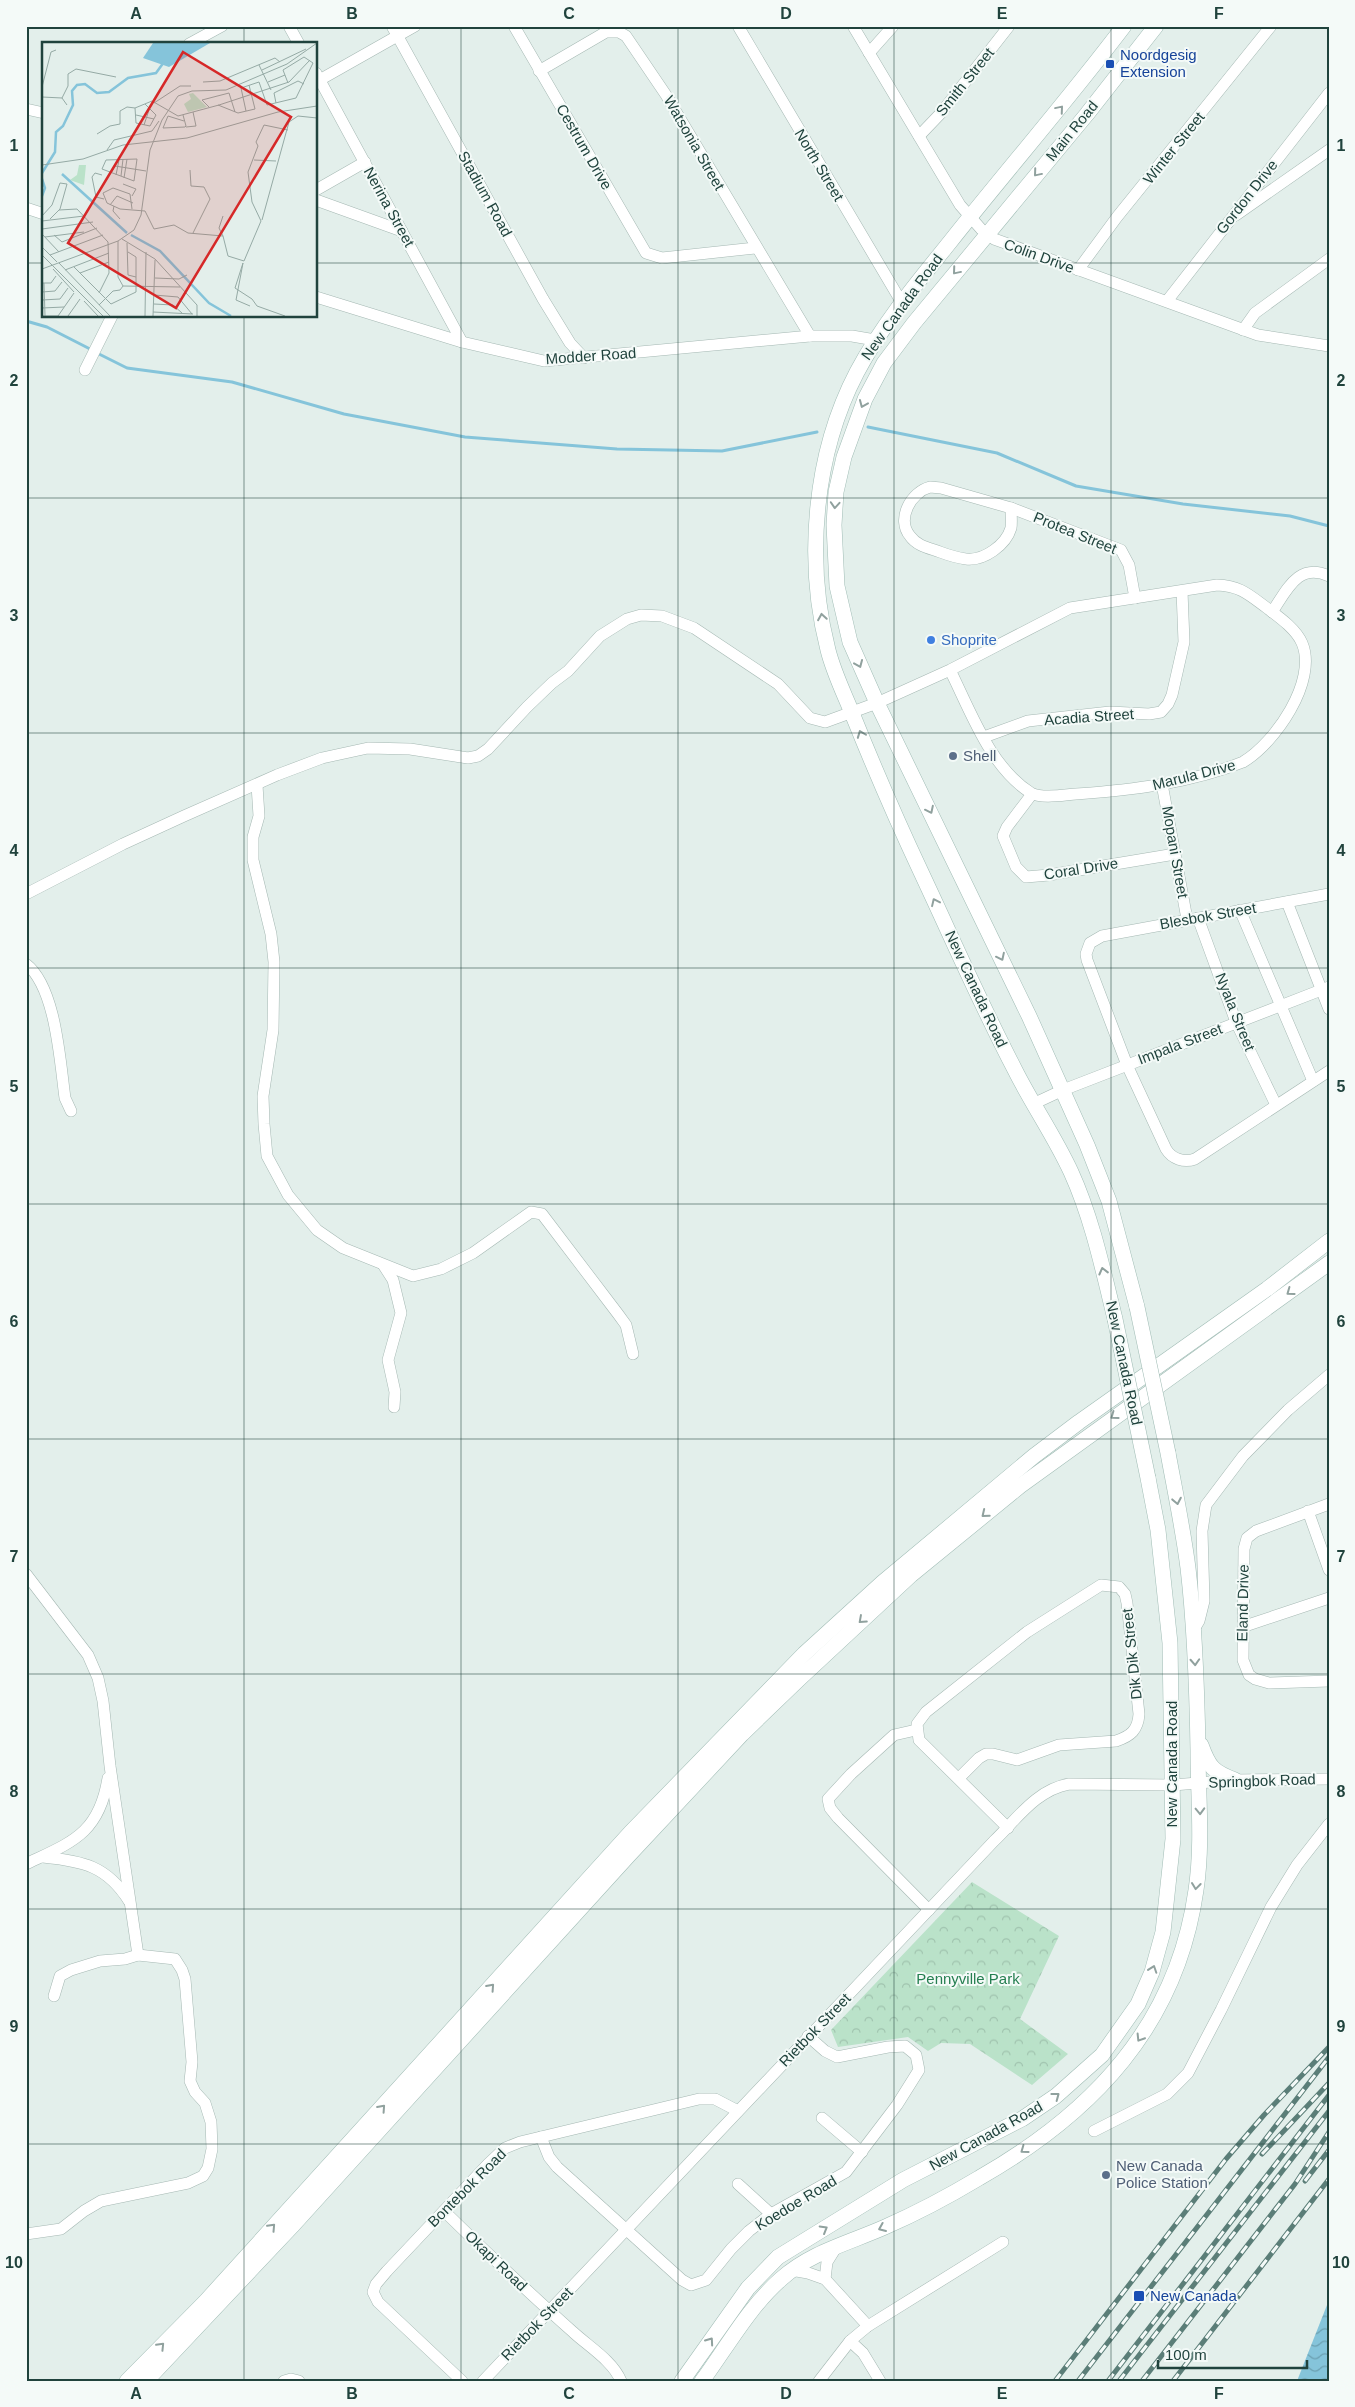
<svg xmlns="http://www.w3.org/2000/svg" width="1355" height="2407" viewBox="0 0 1355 2407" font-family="Arial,sans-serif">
<defs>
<pattern id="forest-crowns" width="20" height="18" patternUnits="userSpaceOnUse" patternTransform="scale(1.25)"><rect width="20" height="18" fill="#bae2c9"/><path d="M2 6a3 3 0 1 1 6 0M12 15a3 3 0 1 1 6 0" fill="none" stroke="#a0c3ae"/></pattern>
<pattern id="water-waves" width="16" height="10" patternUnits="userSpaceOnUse" patternTransform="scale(1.25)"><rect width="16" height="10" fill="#85c4da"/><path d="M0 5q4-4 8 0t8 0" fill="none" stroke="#6ca1b2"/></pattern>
</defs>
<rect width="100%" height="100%" fill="#e3efeb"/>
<polygon fill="url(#forest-crowns)" points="972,1882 1059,1936 1020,2019 1068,2054 1032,2085 970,2044 941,2043 928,2051 908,2037 838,2047 831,2030"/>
<polygon fill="url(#water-waves)" points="1329,2300 1329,2381 1297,2381"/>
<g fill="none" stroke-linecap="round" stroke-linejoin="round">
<g stroke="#85c4da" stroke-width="3">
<polyline points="26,321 47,327 92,350"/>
<polyline points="97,353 127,368 232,382 344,414 465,437 617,449 722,451 817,432"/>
<polyline points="868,427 997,453 1076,486 1183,504 1290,516 1329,526"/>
</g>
<g stroke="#a5b8b3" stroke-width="12">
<g id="minor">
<polyline points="289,26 299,44"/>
<polyline points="392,26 543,299 570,343 584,358"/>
<polyline points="514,26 646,253 662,258 755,248"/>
<polyline points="738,26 902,303"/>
<polyline points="853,26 960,205 981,229 994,239 1258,335 1329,346"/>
<polyline points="189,44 222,26"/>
<polyline points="869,53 893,26"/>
<polyline points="539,71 606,32 619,32 626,36 666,95 810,336"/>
<polyline points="316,73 462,342"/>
<polyline points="316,82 415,26"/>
<polyline points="26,109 44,113"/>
<polyline points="919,136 941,113 1009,26"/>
<polyline points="316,190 365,162"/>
<polyline points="316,200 402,231"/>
<polyline points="26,208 44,214"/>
<polyline points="1236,215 1329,150"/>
<polyline points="1078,270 1117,217 1271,26"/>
<polyline points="316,297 462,342 544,361 810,336 852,336 875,340"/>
<polyline points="1167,301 1329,93"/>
<polyline points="1243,330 1255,313 1329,259"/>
<polyline points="85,370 112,316"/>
<path d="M930 487 941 488 1011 508C1011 514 1012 522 1011 528 1006 545 984 561 966 559 958 558 948 555 940 552 929 548 917 546 910 536 896 519 911 492 930 487Z"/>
<polyline points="1011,508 1121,550 1129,565 1135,598"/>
<path d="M1272 612C1287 590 1298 562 1329 576"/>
<polyline points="984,737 1028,721 1110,712 1149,714 1161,712 1168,704 1172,695 1184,642 1182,591"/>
<polyline points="1162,784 1187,919"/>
<polyline points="257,785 259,816 253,837 253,860 271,934 274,962 273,1030 263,1096 264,1124 267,1156 288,1195 317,1230 343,1248 413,1276 441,1269 473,1253 531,1212 542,1214 618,1314 626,1325 633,1354"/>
<polyline points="1032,794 1007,827 1003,836 1016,867 1026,877 1049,875 1175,854"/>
<path d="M26 894 123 844 184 816 277 775 322 758 368 748 410 749 468 758 478 756 488 749 527 707 552 683 568 671 600 636 627 619 641 615 662 616 694 628 778 684 810 718 825 722 877 703 950 670 1070 608 1217 585C1241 586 1249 595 1267 608 1279 617 1296 629 1302 643 1318 681 1275 743 1243 762 1191 783 1132 790 1076 794 1063 795 1042 799 1031 793 990 767 971 712 950 670"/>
<path d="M1329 894 1102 936 1090 943 1086 954 1087 960 1127 1065 1166 1149C1172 1159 1184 1163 1195 1159L1329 1071"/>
<polyline points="1287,902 1329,1009"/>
<polyline points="1240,910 1313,1081"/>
<polyline points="1198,918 1236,1022 1276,1105"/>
<path d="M26 964C56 987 60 1062 65 1098L71 1111"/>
<polyline points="1033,1104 1063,1090 1329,987"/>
<polyline points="384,1266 393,1280 401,1313 388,1360 395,1392 394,1407"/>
<polyline points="1329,1504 1256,1531 1247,1538 1244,1549 1243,1660 1249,1675 1255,1679 1269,1683 1329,1681"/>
<polyline points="1308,1511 1329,1570"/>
<polyline points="26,1574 88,1655 98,1678 103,1701 110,1766 138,1955"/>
<polyline points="1245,1626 1329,1598"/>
<polyline points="1193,1631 1199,1621 1204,1601 1202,1531 1206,1505 1243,1456 1288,1410 1329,1375"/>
<polyline points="916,1730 894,1735 851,1774 828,1799 830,1808 838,1818 929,1910"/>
<path d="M959 1778 979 1758 986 1754H993L1017 1760 1059 1745 1116 1741C1131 1736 1138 1730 1139 1714L1127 1603 1125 1594 1119 1587 1101 1585 1027 1632 926 1712 917 1724 919 1740 1008 1828"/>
<path d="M43 1857C83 1861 107 1866 129 1901"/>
<path d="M26 1864C72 1842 99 1834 108 1778"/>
<polyline points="822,2118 862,2152"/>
<polyline points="1094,2131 1167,2094 1188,2073 1221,2010 1271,1907 1297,1865 1329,1824"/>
<polyline points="541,2137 549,2157 557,2167 682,2280 691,2285 706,2280 731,2249 749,2231 771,2214 846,2172 897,2105 919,2070 916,2055 905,2046 888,2047 837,2057 825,2051 808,2036"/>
<polyline points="738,2184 771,2214"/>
<path d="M444 2211C486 2252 529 2293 573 2332 588 2346 613 2361 621 2381"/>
<polyline points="26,2234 61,2229 84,2211 101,2201 188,2183 203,2176 208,2168 212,2149 211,2122 205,2103 195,2092 190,2081 192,2062 185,1979 182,1970 175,1959 138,1955 125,1959 100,1961 71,1970 60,1976 54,1996"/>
<polyline points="791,2270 808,2273 825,2279 868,2326"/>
<polyline points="825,2279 827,2262 837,2246"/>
<polyline points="850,2341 863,2353 880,2381"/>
<polyline points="284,2381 291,2379 299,2381"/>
<polyline points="462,2381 378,2302 373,2292 376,2284 387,2271 488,2164 505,2148 520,2142 699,2099 715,2099 738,2111"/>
<path d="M483 2381 994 1841C1017 1819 1036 1790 1069 1784L1173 1785 1235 1780 1329 1779"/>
<polyline points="819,2381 850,2341 868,2326 1003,2242"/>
</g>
</g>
<g stroke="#a0bcb5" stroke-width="16">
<g id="secondary">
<polyline points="1137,1307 1109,1201 1087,1145 1029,1016 877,703 850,642 837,586 834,525 836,492 844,457 865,399 884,363 914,323 1087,114 1156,26"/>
<path d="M1115 1319C1103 1270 1092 1218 1071 1172 1055 1137 1032 1104 1015 1070 981 1005 952 938 921 872 897 821 875 770 854 718 845 695 834 674 828 650 805 560 814 454 857 372 882 325 916 284 950 242 1007 170 1068 100 1124 26"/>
<path d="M1201 1745C1209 1767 1213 1772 1235 1780"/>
<polyline points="127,2381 206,2301 630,1833 804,1654 882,1583 1034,1456 1079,1422 1267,1289 1329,1241"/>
<polyline points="146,2381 293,2225 628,1856 742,1734 799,1679 911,1575 1020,1486 1329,1263"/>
<polyline points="682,2381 748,2288 778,2257 903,2180 1022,2119 1056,2096 1102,2055 1138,2004 1152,1972 1163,1932 1173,1839 1170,1643 1158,1530 1148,1478"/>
<path d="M702 2381C727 2347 749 2307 781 2279 811 2252 849 2243 885 2227 917 2213 949 2196 979 2178 1093 2113 1177 2025 1196 1890 1203 1843 1198 1797 1198 1750 1197 1689 1195 1628 1188 1568 1183 1529 1175 1491 1168 1453"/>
</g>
</g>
<use href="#minor" stroke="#fff" stroke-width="11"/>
<use href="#secondary" stroke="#fff" stroke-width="15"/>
<g stroke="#5b7e78" stroke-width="5">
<g id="rail">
<polyline points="1262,2154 1329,2083"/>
<polyline points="1305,2181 1329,2150"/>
<polyline points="1055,2381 1226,2159 1264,2115 1329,2047"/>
<polyline points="1078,2381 1329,2057"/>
<polyline points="1108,2381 1329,2095"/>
<polyline points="1119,2381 1329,2111"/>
<polyline points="1142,2381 1295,2184 1329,2132"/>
<polyline points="1173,2381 1329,2179"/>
</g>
</g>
<use href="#rail" stroke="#f4faf8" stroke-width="3" stroke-dasharray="9" stroke-linecap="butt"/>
<g stroke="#a0bcb5" stroke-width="16" stroke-linecap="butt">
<g id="secondary-bridge">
<polyline points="1137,1307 1168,1453"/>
<polyline points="1115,1319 1148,1478"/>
</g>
</g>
<use href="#secondary-bridge" stroke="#fff" stroke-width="15"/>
</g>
<defs><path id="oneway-chevron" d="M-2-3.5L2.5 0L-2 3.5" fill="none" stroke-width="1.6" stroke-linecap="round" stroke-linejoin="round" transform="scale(1.25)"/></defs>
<g stroke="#90a19e">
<use href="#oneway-chevron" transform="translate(1060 109) rotate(-50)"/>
<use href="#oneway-chevron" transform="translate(1037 173) rotate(130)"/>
<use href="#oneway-chevron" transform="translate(956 271) rotate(130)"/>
<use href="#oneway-chevron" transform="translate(863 404) rotate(113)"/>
<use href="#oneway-chevron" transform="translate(835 505) rotate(94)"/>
<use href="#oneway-chevron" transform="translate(822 617) rotate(-99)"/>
<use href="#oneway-chevron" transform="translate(859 664) rotate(67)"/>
<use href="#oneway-chevron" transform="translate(861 734) rotate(-111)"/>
<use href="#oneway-chevron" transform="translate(930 810) rotate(64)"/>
<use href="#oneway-chevron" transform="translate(935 902) rotate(-115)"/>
<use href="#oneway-chevron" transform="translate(1001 957) rotate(64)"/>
<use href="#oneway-chevron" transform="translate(1103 1271) rotate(-104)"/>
<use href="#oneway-chevron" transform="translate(1290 1292) rotate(144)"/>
<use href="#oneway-chevron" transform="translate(1114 1416) rotate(144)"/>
<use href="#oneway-chevron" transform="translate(1177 1501) rotate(79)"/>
<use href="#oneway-chevron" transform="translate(985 1514) rotate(141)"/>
<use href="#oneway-chevron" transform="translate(862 1620) rotate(138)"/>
<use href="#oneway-chevron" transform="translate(1195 1662) rotate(87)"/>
<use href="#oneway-chevron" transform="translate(1200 1811) rotate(88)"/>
<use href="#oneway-chevron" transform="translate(1196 1886) rotate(97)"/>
<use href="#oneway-chevron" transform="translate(1153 1969) rotate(-71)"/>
<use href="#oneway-chevron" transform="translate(491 1987) rotate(-48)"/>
<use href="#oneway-chevron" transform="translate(1140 2038) rotate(122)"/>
<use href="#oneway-chevron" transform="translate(1056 2096) rotate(-37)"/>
<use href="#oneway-chevron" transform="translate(382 2108) rotate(-48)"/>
<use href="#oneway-chevron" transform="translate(1024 2150) rotate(144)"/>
<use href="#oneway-chevron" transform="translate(272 2227) rotate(-47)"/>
<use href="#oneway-chevron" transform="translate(882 2228) rotate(157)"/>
<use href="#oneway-chevron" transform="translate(824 2229) rotate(-30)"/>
<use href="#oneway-chevron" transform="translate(710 2341) rotate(-55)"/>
<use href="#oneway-chevron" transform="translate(161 2346) rotate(-46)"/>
</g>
<path fill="none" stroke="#20433d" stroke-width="1" stroke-opacity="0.55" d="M244 26V44M461 26V2381M678 26V2381M894 26V2381M1111 26V2381M26 263H44M316 263H1329M244 316V2381M26 498H1329M26 733H1329M26 968H1329M26 1204H1329M26 1439H1329M26 1674H1329M26 1909H1329M26 2144H1329"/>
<g fill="#1a4fb4" stroke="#f4faf8" stroke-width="2">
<rect x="1105" y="59" width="10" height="10" rx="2.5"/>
<rect x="1133" y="2290" width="12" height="12" rx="2.5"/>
</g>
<circle fill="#3f7fe0" stroke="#f4faf8" stroke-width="2" cx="931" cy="640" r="5"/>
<g fill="#5c6f8a" stroke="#f4faf8" stroke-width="2">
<circle cx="953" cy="756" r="5"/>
<circle cx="1106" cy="2175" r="5"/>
</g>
<g text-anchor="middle" stroke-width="4" stroke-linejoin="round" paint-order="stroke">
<g font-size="15" fill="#164399" stroke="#f4faf8" text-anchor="start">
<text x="1120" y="60">Noordgesig<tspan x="1120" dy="17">Extension</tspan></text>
<text x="1150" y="2301">New Canada</text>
</g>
<g font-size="15" fill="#20433d" stroke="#f4faf8">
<text transform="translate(965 82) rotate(-51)" y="5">Smith Street</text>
<text transform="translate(1072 131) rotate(-51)" y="5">Main Road</text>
<text transform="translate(694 143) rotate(60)" y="5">Watsonia Street</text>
<text transform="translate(584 147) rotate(60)" y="5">Cestrum Drive</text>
<text transform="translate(1174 148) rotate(-51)" y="5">Winter Street</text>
<text transform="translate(819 165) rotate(59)" y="5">North Street</text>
<text transform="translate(485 194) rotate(61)" y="5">Stadium Road</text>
<text transform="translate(1247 197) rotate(-52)" y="5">Gordon Drive</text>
<text transform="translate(389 207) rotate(61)" y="5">Nerina Street</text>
<text transform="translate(1039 256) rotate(20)" y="5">Colin Drive</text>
<text transform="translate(902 307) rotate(-54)" y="5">New Canada Road</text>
<text transform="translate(591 356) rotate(-4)" y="5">Modder Road</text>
<text transform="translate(1075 533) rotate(22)" y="5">Protea Street</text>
<text transform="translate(1089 717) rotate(-4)" y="5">Acadia Street</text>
<text transform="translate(1194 775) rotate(-14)" y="5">Marula Drive</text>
<text transform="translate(1175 852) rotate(80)" y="5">Mopani Street</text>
<text transform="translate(1081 869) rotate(-9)" y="5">Coral Drive</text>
<text transform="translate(1208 916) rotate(-10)" y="5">Blesbok Street</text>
<text transform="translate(976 989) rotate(65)" y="5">New Canada Road</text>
<text transform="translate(1235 1012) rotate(68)" y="5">Nyala Street</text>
<text transform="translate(1180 1044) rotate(-21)" y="5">Impala Street</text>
<text transform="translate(1124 1363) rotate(78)" y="5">New Canada Road</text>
<text transform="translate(1243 1603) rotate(-89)" y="5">Eland Drive</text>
<text transform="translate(1132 1654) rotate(-96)" y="5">Dik Dik Street</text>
<text transform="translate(1172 1764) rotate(-90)" y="5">New Canada Road</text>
<text transform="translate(1262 1781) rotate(-2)" y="5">Springbok Road</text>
<text transform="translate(815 2030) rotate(-46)" y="5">Rietbok Street</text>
<text transform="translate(986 2136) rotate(-29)" y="5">New Canada Road</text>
<text transform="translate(467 2188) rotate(-45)" y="5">Bontebok Road</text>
<text transform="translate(796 2203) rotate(-31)" y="5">Koedoe Road</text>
<text transform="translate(496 2261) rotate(44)" y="5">Okapi Road</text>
<text transform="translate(537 2324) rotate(-46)" y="5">Rietbok Street</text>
</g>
<g font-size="15" fill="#366cbe" stroke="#f4faf8" text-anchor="start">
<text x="941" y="645">Shoprite</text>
</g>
<g font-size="15" fill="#4e5e75" stroke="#f4faf8" text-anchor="start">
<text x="963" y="761">Shell</text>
<text x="1116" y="2171">New Canada<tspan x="1116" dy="17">Police Station</tspan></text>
</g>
<g font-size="15" fill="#257f51" stroke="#f4faf8">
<text x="968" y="1984">Pennyville Park</text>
</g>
</g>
<g transform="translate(42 42)">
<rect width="275" height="275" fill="#e3efeb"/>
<path d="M151 51 165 65 146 70 142 62 149 57 147 52Z" fill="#bae2c9"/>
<path d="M37 123H44L42 143 28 138 35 133Z" fill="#bae2c9"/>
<path d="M111 1H168L127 25 101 16Z" fill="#85c4da"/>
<path fill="none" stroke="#85c4da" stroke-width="2.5" d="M0 131 13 110 14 90 21 84 31 63 30 49 35 43 43 42 55 51 67 50 86 36 114 31 122 20M20 132 85 191M0 137 3 146 0 154M89 193 118 209 167 261 189 274"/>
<path fill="none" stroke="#95aaa5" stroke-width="1" d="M217 23 229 48M220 28 264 7M161 40 178 39 233 16 238 20M226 40 243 33M0 45 9 10 14 8M0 55 20 56 25 63M20 56 26 44V32L34 27 74 35M112 61 138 44H149M234 61 232 51 256 39 262 42M176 63 196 71 213 67 207 43M167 65 160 58 187 51 193 70M93 66 110 59 136 74 177 63 247 40 268 18M93 66 94 81 108 84 114 73 103 62M204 69 199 46 217 40 225 63 254 56 271 21 262 15 241 28 246 41M94 73 112 77M141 73 144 84 143 85 121 86 126 74 142 79M102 83 107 68M144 85 154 84 151 70M55 92 68 84 78 82V69L85 65 93 66M65 108 72 98 110 89 117 79M95 117 92 139 60 127 64 118ZM212 118 234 119M0 123 41 117 81 103 145 96 236 70 275 64M148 128 149 144 162 145 168 157 151 191M69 131 73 124 104 129M60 133 53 131 50 135 54 155 62 157M74 133 77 118M79 134 81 117M82 136 85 117M81 142 94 147 90 154M68 163 75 154 91 161M72 164 71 169 78 177M90 167 88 152 71 146 61 151 65 161 78 167 103 169 112 187 132 183 146 191 181 194 186 214 202 219 219 179 210 160 206 130 216 104 214 100 222 83 246 88M17 168 35 167 66 200 67 231 57 251M0 174 10 163 18 141 25 142 18 167 8 177M181 174 177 186 181 194M220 178 247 80 256 74 275 76M0 179 42 174M0 187 51 180M0 192 17 210M12 193 20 200 55 186M3 195 42 190M80 197 113 217 155 263V274M76 199V235L81 244M85 201 86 233 94 235M0 205 15 220M0 213 61 274M8 213 61 193M17 221 68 274M201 221 193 246 210 257 215 264 243 274M201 221 194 258 208 264M32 225 69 262 94 250V215L86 210M0 227 76 199 92 188 99 173 108 108 120 78 136 54 150 49 184 48 245 22 275 1M11 227 32 250M23 228 67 211M38 231 67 220M113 236 137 237 145 233M1 241H9L14 234M2 241 3 274M0 250 13 249 20 240M112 253 136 255 150 272M0 258 18 257 26 246M42 259 56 274M112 262 131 263 140 271M57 263 71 249 78 248 81 244 138 245M0 266 22 265M111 270 151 272M0 274H17M16 274 32 251M26 274 38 257M103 274 104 210M111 274 113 218"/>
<path fill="#d62828" fill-opacity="0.15" stroke="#d62828" stroke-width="2.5" d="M141 10 249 75 134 266 26 201Z"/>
<rect width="275" height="275" fill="none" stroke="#20433d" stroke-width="2.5"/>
</g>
<rect width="1355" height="2407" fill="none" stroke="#f4faf8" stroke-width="55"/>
<path d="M1158 2360v8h149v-8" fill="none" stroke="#20433d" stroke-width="2.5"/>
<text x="1165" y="2360" font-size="15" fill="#20433d" stroke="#f4faf8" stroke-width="4" paint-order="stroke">100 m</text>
<rect x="28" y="28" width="1300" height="2352" fill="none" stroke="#20433d" stroke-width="2"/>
<g font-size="16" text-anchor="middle" font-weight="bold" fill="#20433d">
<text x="136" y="19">A</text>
<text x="352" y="19">B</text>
<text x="569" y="19">C</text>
<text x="786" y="19">D</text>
<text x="1002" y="19">E</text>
<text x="1219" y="19">F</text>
<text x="14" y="151">1</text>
<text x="1341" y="151">1</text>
<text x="14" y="386">2</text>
<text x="1341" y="386">2</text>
<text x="14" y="621">3</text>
<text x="1341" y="621">3</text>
<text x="14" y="856">4</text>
<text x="1341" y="856">4</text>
<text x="14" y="1092">5</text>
<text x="1341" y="1092">5</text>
<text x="14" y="1327">6</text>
<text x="1341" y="1327">6</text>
<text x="14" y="1562">7</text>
<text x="1341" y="1562">7</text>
<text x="14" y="1797">8</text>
<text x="1341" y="1797">8</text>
<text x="14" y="2032">9</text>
<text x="1341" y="2032">9</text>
<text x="14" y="2268">10</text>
<text x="1341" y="2268">10</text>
<text x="136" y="2399">A</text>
<text x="352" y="2399">B</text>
<text x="569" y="2399">C</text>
<text x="786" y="2399">D</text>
<text x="1002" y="2399">E</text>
<text x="1219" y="2399">F</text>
</g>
</svg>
